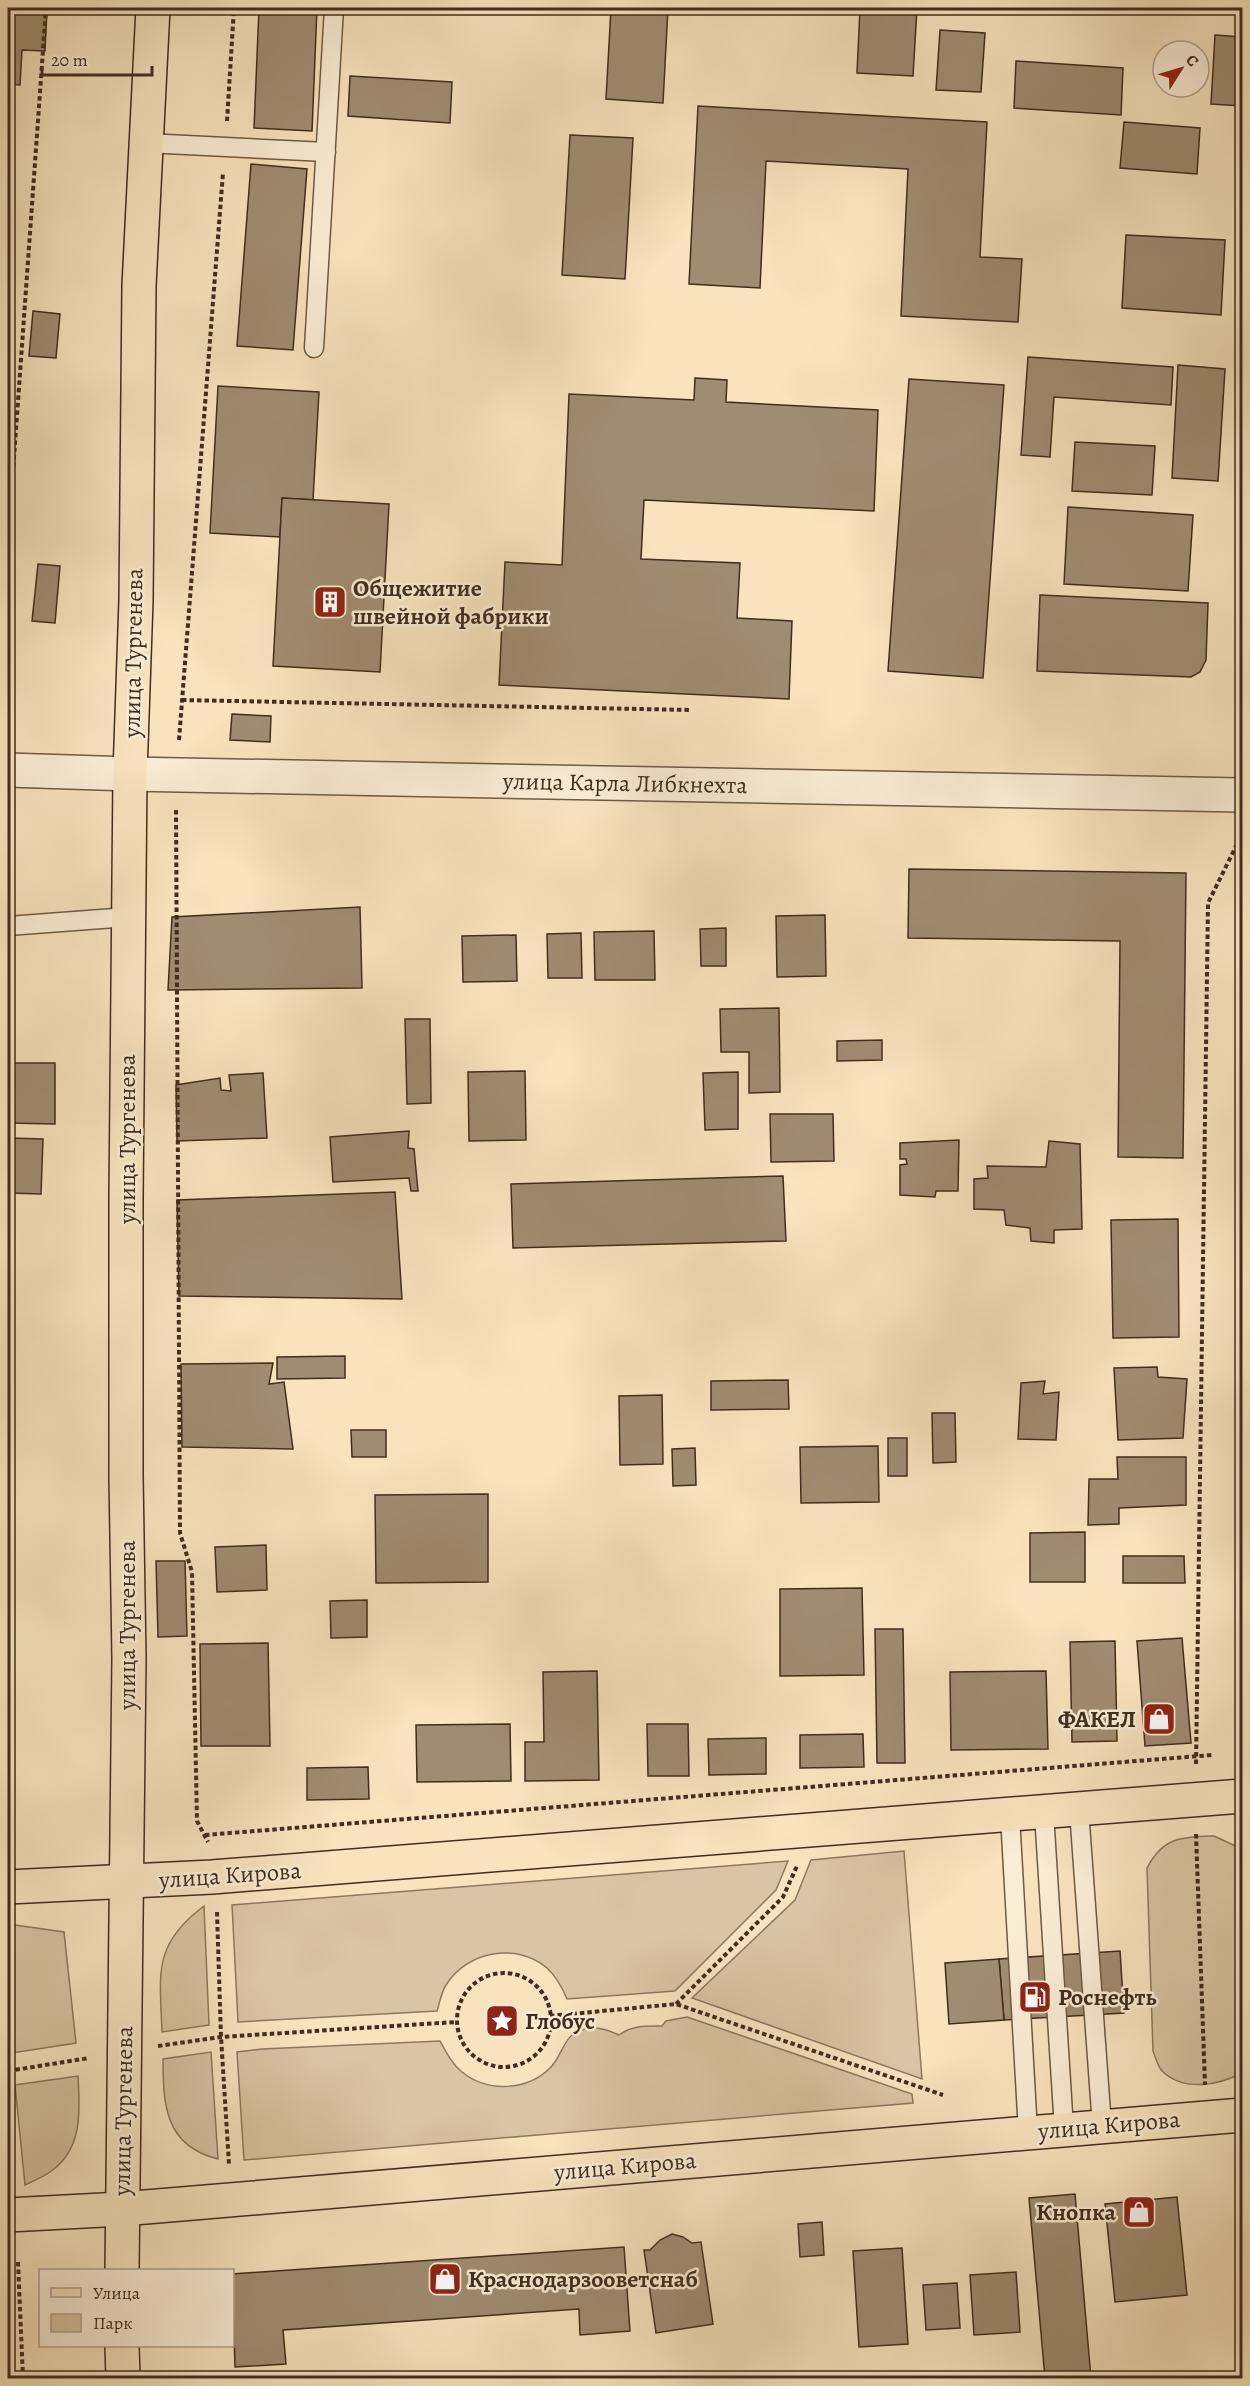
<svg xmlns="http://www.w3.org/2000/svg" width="1250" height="2386" viewBox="0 0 1250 2386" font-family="Alegreya,serif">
<rect width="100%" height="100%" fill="#f8e3be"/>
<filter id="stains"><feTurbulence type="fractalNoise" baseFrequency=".00333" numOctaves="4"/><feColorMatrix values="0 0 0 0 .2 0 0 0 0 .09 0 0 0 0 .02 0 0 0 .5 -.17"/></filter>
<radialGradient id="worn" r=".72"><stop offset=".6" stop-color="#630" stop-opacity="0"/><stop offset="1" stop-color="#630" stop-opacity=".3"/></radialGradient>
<g fill="#d9c4a3" stroke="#8d7860" stroke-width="1.5">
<path d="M1214 1836 1242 1849V2073C1219 2085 1185 2092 1163 2072 1158 2068 1156 2058 1153 2051L1147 1868C1163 1837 1181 1837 1214 1836Z"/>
<polygon points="904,1851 922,2079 692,1998 795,1900 811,1860"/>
<path d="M788 1861 776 1890 675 1991 567 1999C562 1987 557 1977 547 1968 517 1942 467 1951 446 1985 441 1993 440 2002 437 2011L238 2022 232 1905Z"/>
<path d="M204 1906 209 2025 162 2032C160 1974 152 1945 204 1906Z"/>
<polygon points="8,1924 64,1932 76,2043 12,2053 8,1990"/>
<path d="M687 2017 912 2094 913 2103 244 2160 237 2052 262 2049 440 2041C446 2052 452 2064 462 2072 488 2093 528 2091 551 2067 559 2059 565 2040 571 2036 587 2024 602 2027 619 2035 633 2025 646 2026 662 2026L666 2021Z"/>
<path d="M211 2052 218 2159C165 2146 163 2105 163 2059Z"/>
<path d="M78 2076C80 2111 83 2150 50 2172 43 2177 33 2181 25 2185L15 2085Z"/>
</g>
<g fill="#a08c71" stroke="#412d1d" stroke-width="1.5">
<polygon points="8,8 47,9 45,51 22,50 20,85 8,84"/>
<polygon points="259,8 317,8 312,131 254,128"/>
<polygon points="611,8 668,8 663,103 606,99"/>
<polygon points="860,8 917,8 913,76 857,73"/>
<polygon points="940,30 985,33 981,92 936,90"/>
<polygon points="1215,35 1242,37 1242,106 1211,104"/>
<polygon points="1016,61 1123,68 1121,115 1014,108"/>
<polygon points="350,76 452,82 450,123 348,116"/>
<polygon points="698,106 987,122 980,257 1022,259 1018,322 901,316 908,169 766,161 760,288 689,284"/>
<polygon points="1124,122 1200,128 1197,174 1120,168"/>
<polygon points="570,135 633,138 625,279 562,275"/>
<polygon points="251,164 307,169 293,350 237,346"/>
<polygon points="1126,235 1225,240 1221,315 1122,308"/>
<polygon points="33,311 60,314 56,358 29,356"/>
<polygon points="1028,357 1173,367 1171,405 1054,397 1050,457 1021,455"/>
<polygon points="1178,365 1225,369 1218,481 1172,478"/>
<polygon points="695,378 727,380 726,402 878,410 874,511 644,500 641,559 740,563 737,618 792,621 789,699 499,685 505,562 562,565 569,394 694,400"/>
<polygon points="909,379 1004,385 983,678 888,671"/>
<polygon points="218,386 319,392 313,500 282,498 280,537 210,533"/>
<polygon points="1075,442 1155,446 1152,495 1072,491"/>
<polygon points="282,498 389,504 380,672 273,666"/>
<polygon points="1068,507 1193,515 1188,591 1064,584"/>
<polygon points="38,564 60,566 55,623 32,621"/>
<polygon points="1040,595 1208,603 1206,660 1200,672 1191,677 1037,671"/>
<polygon points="232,714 271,716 270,742 230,740"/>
<polygon points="909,869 1186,873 1183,1158 1118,1157 1120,941 908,938"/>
<polygon points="360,907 362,988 168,990 172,917"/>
<polygon points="825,915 826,976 777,977 776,916"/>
<polygon points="726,928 726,966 701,966 700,929"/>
<polygon points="654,931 655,980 595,980 594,932"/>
<polygon points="581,933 582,978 548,978 547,934"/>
<polygon points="516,935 517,981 463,982 462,936"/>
<polygon points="779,1008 780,1092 749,1093 749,1052 721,1052 720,1009"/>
<polygon points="405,1019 430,1019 431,1103 407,1104"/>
<polygon points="882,1040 882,1060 837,1061 837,1041"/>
<polygon points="8,1063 55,1063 55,1124 8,1123"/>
<polygon points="525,1071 526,1140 469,1141 468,1072"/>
<polygon points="738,1072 738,1129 705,1130 703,1073"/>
<polygon points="263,1073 267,1138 177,1141 176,1085 220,1078 221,1090 231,1091 229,1075"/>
<polygon points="770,1114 833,1114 834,1161 771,1162"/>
<polygon points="409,1131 408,1148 414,1149 418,1191 411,1191 409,1178 333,1182 330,1137"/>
<polygon points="8,1138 43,1139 41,1194 8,1193"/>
<polygon points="959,1140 958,1191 936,1191 935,1197 900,1195 900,1165 907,1164 906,1159 900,1159 900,1143"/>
<polygon points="1049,1141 1080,1144 1082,1229 1054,1230 1054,1243 1031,1241 1030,1228 1006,1225 1004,1210 974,1209 974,1179 988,1178 987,1166 1046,1167"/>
<polygon points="783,1176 786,1241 513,1248 511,1184"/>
<polygon points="395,1192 402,1299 179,1296 177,1200"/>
<polygon points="1178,1219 1179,1337 1113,1338 1111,1220"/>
<polygon points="345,1356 345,1378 277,1379 277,1357"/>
<polygon points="273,1363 269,1384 284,1382 293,1449 182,1447 181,1364"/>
<polygon points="1157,1367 1158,1377 1187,1379 1183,1438 1118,1440 1114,1368"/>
<polygon points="788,1380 789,1409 711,1410 711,1381"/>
<polygon points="1045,1381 1043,1394 1059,1392 1056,1440 1018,1439 1021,1383"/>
<polygon points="662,1395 663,1464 620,1465 619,1396"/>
<polygon points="932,1413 955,1413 956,1462 933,1463"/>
<polygon points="351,1430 386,1430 386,1457 352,1457"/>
<rect x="888" y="1438" width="19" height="38"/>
<polygon points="878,1446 879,1502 801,1503 800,1447"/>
<polygon points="695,1448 696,1485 673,1486 672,1449"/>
<polygon points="1117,1457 1186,1457 1186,1505 1119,1508 1119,1524 1088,1525 1089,1479 1118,1479"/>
<polygon points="488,1494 488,1582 376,1583 375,1495"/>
<polygon points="1085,1532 1085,1582 1030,1582 1030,1533"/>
<polygon points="266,1545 267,1590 217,1592 215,1547"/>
<polygon points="1123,1556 1184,1556 1185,1583 1123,1583"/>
<polygon points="156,1561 185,1561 187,1636 158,1637"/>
<polygon points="862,1588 864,1675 780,1676 780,1589"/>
<polygon points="367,1600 367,1637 331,1638 330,1601"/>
<polygon points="875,1629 903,1629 905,1763 877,1763"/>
<polygon points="1182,1638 1191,1743 1145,1746 1137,1641"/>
<polygon points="1115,1641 1117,1741 1072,1742 1070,1642"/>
<polygon points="268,1643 270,1746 201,1746 200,1644"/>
<polygon points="597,1671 599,1780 525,1781 525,1742 544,1742 543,1672"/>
<polygon points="1046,1671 1048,1749 951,1750 950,1672"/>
<polygon points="510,1724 511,1781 417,1782 416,1725"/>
<polygon points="647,1724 688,1724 689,1776 648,1776"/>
<polygon points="863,1734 864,1767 800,1768 800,1735"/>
<polygon points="766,1738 766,1774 709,1775 708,1739"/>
<polygon points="368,1767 369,1799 307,1800 307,1768"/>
<polygon points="1120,1951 1124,2013 1004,2020 999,1959"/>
<polygon points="999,1959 1004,2020 949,2024 945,1963"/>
<polygon points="1075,2194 1091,2378 1045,2378 1029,2198"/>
<polygon points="1177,2197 1187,2295 1115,2302 1105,2204"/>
<polygon points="822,2222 824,2255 800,2257 798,2224"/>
<polygon points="672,2234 683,2237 692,2243 701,2242 713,2324 656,2333 644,2250 650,2250 660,2240"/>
<polygon points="624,2247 630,2331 580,2335 579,2309 283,2330 286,2364 235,2367 232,2274"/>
<polygon points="902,2248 908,2344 859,2347 853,2251"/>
<polygon points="1016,2272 1020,2332 974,2335 970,2275"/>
<polygon points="957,2283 960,2328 926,2330 923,2285"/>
</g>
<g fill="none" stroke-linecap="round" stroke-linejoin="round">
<g stroke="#6f5a45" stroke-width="21">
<g id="service">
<polyline points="146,143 326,152"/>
<polyline points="314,348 334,8"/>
<polyline points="8,926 128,917"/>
<polyline points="1079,1810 1102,2126"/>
<polyline points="1044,1813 1064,2129"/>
<polyline points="1010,1816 1028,2132"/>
</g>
</g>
<g stroke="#6f5a45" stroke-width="36">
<polyline id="minor" points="8,770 130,774 1242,795"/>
</g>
<g stroke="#412d1d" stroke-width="36">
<g id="primary">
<polyline points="8,1887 212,1877 1242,1796"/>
<polyline points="8,2215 122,2209 1242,2115"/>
<polyline points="122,2270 129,1658 126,1476 126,1198 130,774 136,600 139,286 153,8"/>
<polyline points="122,2346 123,2378"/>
</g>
</g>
<g stroke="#412d1d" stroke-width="4" stroke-dasharray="4.5 3" stroke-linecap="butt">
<polyline points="227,121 234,8"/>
<polyline points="8,542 46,8"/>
<polyline points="182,700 691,710"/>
<polyline points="179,740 223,173"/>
<polyline points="176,810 180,1533 192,1572 197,1821 208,1842"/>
<polyline points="1196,1764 1208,903 1242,834"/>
<polyline points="1196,1834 1205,2085"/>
<polyline points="205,1835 1212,1755"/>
<polyline points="217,1912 221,2037 229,2164"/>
<circle cx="504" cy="2020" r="47"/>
<polyline points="676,2004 783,1897 797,1866"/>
<polyline points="550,2016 676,2004 943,2095"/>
<polyline points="158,2046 221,2037 456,2022"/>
<polyline points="8,2071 89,2058"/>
<polyline points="18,2262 23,2378"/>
</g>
<use href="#service" stroke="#faedd5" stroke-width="18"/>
<use href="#minor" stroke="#faedd5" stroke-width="33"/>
<use href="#primary" stroke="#f8e3be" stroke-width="33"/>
</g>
<defs>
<g id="building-square" transform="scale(1.725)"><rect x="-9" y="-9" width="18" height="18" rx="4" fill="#8f2418" stroke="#faedd5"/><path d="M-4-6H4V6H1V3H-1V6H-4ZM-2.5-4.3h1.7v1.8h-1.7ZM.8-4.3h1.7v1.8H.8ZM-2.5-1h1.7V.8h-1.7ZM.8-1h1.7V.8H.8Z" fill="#fff"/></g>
<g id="shop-square" transform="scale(1.725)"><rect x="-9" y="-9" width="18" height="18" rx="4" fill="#8f2418" stroke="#faedd5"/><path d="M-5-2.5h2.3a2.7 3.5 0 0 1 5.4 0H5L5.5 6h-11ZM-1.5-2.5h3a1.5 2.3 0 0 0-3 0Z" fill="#fff"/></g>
<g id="fuel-square" transform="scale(1.725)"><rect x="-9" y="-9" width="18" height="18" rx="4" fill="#8f2418" stroke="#faedd5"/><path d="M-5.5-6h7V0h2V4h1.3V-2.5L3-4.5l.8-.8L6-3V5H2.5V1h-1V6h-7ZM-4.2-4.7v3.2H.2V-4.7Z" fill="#fff"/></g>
<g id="sight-square" transform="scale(1.725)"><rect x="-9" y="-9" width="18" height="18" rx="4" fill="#8f2418" stroke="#faedd5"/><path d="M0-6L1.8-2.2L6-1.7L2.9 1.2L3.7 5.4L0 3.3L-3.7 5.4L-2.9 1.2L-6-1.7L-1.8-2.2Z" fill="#fff"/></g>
</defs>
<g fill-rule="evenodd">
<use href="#building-square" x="330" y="602"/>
<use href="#shop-square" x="1159" y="1719"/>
<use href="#fuel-square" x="1035" y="1997"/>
<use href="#sight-square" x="502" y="2021"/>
<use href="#shop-square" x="1139" y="2212"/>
<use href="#shop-square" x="445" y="2279"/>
</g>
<g text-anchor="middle" stroke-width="5" stroke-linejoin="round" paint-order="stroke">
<g font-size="24" font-weight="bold" fill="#412d1d" stroke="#faedd5" text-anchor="start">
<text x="353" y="596">Общежитие<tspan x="353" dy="28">швейной фабрики</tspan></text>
<text x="1136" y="1727" text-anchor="end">ФАКЕЛ</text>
<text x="1058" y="2005">Роснефть</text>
<text x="525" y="2029">Глобус</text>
<text x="1116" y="2220" text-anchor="end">Кнопка</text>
<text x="468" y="2287">Краснодарзооветснаб</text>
</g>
<g font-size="24" fill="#412d1d" stroke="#faedd5">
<text transform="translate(133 653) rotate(-89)" y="8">улица Тургенева</text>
<text transform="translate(625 783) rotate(1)" y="8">улица Карла Либкнехта</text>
<text transform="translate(127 1139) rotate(-90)" y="8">улица Тургенева</text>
<text transform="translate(127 1625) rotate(-90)" y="8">улица Тургенева</text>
<text transform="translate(230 1875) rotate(-4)" y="8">улица Кирова</text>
<text transform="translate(123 2111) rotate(-89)" y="8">улица Тургенева</text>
<text transform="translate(1109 2125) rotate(-5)" y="8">улица Кирова</text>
<text transform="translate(625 2166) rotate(-5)" y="8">улица Кирова</text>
</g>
</g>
<rect width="1250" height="2386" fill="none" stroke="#f8e3be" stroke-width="30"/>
<rect x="9" y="9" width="1232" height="2368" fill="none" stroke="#412d1d" stroke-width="3"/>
<rect x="15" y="15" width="1220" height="2356" fill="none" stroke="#412d1d" stroke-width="1.5"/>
<rect x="39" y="2269" width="195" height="78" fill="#faedd5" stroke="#b0a08b" stroke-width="1.5"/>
<rect x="51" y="2288" width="30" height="9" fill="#f8e3be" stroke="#b0a08b" stroke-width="1.5"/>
<text x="93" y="2299" font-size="18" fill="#412d1d">Улица</text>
<rect x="51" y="2314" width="30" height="18" fill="#d9c4a3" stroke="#b0a08b" stroke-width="1.5"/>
<text x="93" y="2329" font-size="18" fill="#412d1d">Парк</text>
<g transform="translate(1181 69) rotate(53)"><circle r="28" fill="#faedd5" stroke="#b0a08b" stroke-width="1.5"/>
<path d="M0-4.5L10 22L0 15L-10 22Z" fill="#8f2418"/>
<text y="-9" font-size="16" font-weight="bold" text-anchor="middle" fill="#412d1d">С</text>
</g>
<path d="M42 66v9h110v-9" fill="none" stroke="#412d1d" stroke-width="3"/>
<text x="51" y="66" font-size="18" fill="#412d1d" stroke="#faedd5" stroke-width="4.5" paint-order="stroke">20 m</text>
<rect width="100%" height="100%" filter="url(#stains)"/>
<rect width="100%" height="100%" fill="url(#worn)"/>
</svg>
